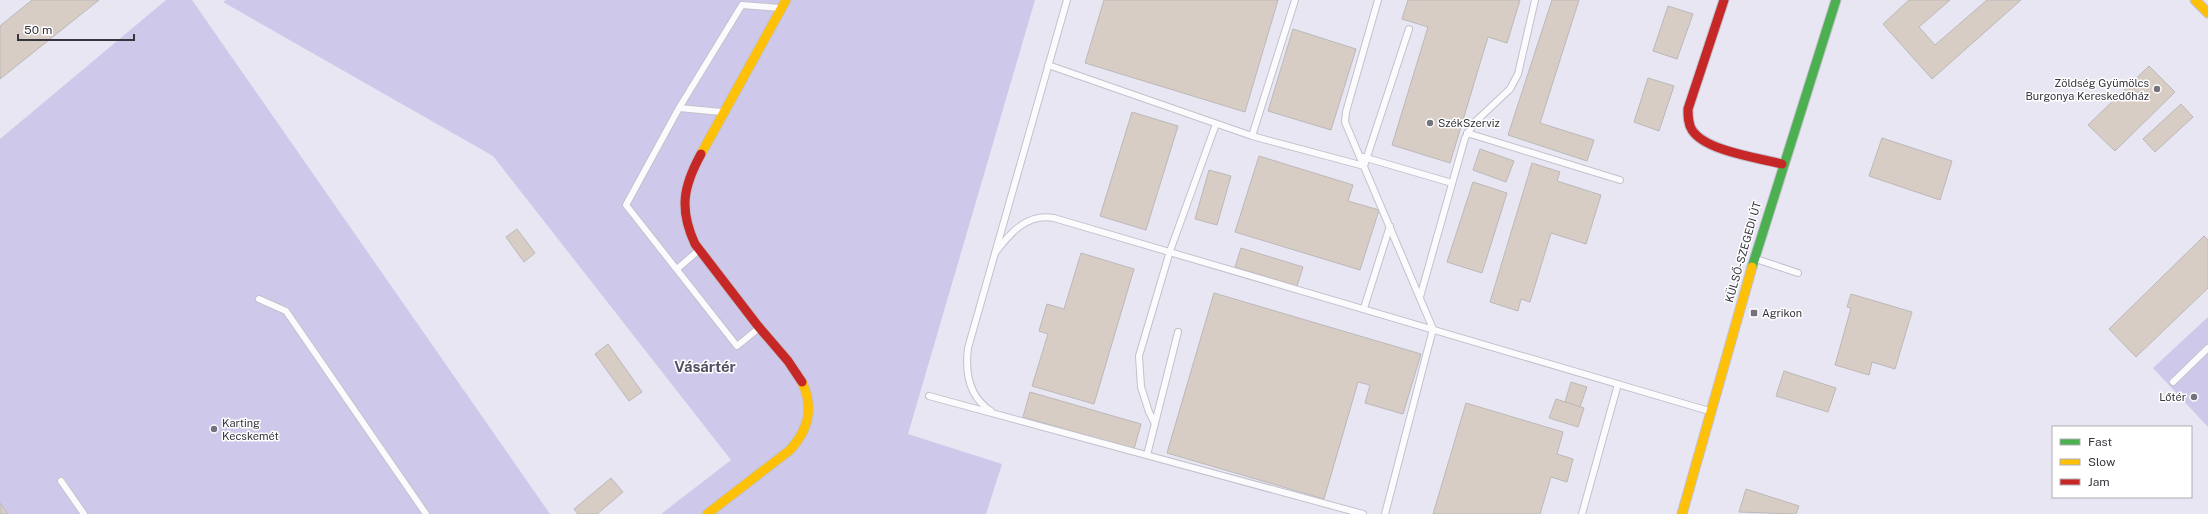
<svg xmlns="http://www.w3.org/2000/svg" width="2208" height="514" viewBox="0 0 2208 514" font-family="'Public Sans',sans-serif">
<rect width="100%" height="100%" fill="#e7e6f2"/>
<g fill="#cec9eb">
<polygon points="166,0 192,0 550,514 0,514 0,139"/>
<polygon points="226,0 1035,0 908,434 1002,464 986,514 661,514 731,460 493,156 223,2"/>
<polygon points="2208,317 2208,427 2153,368"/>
</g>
<g fill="#d8cdc4" stroke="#bcb8b9">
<polygon points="32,0 99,0 0,79 0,26"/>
<polygon points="1104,0 1278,0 1245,112 1085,63"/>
<polygon points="1408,0 1520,0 1507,43 1488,37 1450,163 1392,145 1428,27 1402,19"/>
<polygon points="1552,0 1579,0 1540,123 1594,140 1587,161 1508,135"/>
<polygon points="1909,0 1950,0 1919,27 1935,45 1987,0 2021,0 1932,79 1883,24"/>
<polygon points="1668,6 1693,14 1677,59 1653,51"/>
<polygon points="1293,29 1356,49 1331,130 1268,111"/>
<polygon points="2149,66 2175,92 2115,151 2088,125"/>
<polygon points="1648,78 1674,86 1659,131 1634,122"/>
<polygon points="2181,104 2193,117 2155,152 2143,139"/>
<polygon points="1132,112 1178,126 1146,230 1100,216"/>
<polygon points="1882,138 1952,161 1940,200 1869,176"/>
<polygon points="1480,149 1514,161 1506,182 1473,170"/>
<polygon points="1259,156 1353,185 1348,201 1379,210 1360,270 1235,232"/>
<polygon points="1532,163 1560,172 1557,181 1601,195 1586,244 1551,233 1530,302 1521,299 1518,311 1490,302"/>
<polygon points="1209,170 1231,176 1217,225 1195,219"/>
<polygon points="1473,182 1507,193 1482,273 1447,262"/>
<polygon points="517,229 535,253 524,262 506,237"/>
<polygon points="2204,236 2208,240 2208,288 2136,357 2109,329"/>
<polygon points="1241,248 1303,267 1297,286 1235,267"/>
<polygon points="1081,253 1134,269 1094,404 1032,386 1048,334 1039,331 1047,304 1064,309"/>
<polygon points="1214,293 1421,354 1403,414 1365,403 1370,385 1358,382 1324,499 1167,453"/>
<polygon points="1851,294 1912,312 1895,369 1872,362 1869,375 1835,365 1851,308 1847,307"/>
<polygon points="608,344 642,392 629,401 595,354"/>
<polygon points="1784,371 1836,388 1828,412 1776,396"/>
<polygon points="1571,382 1587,387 1580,407 1565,402"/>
<polygon points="1030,392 1141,424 1134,449 1023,417"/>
<polygon points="1556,399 1584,408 1578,427 1549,418"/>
<polygon points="1466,403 1563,432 1557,454 1573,459 1567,482 1551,477 1540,514 1433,514"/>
<polygon points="611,478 623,492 597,514 578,514 574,509"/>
<polygon points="1746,489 1799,506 1796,514 1739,512"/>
<polygon points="0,503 8,514 0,514"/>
</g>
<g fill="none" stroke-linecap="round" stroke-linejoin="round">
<g stroke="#c3c1cc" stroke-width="8">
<g id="lane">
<polyline points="1378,0 1346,112 1345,122 1433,329 1385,514"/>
<polyline points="1048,65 1252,136 1364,166 1409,29"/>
<polyline points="679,108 742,5 780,8"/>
<polyline points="722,112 679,108 626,205 737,346 759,328"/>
<polyline points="1467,133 1620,180"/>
<polyline points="1252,136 1295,0"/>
<polyline points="1363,157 1452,183"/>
<path d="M995 253C1010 233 1027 213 1054 218L1709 411"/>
<polyline points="1756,259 1798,273"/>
<polyline points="677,269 699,250"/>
<polyline points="1420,297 1465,138 1475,122 1510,89 1518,74 1535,0"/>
<polyline points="259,299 286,311 426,514"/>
<polyline points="1364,308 1390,226"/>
<polyline points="2173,382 2208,348"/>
<polyline points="929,396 1363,514"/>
<path d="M991 411C969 397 965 372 968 348L1067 0"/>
<polyline points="1155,424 1149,412 1141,387 1139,356 1170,251 1216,124"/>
<polyline points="1147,455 1178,332"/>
<polyline points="61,481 84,514"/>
<polyline points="1582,514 1618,384"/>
</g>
</g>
<g stroke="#c3c1cc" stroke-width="11">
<polyline id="fast" points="1752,267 1836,0"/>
</g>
<g stroke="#c3c1cc" stroke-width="11">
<g id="slow">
<polyline points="2195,0 2208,13"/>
<polyline points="701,154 786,0"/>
<path d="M707 514 790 450C809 429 814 408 802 382"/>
<polyline points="1682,514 1752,267"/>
</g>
</g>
<g stroke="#c3c1cc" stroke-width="11">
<g id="jam">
<path d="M1724 0 1688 109C1688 116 1688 124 1692 130 1705 151 1759 158 1782 164"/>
<path d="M701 154C683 187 679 209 695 244L758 326 788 361 802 382"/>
</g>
</g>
<use href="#lane" stroke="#fbfbfd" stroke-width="6"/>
<use href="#fast" stroke="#4caf50" stroke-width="9"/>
<use href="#slow" stroke="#ffc107" stroke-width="9"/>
<use href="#jam" stroke="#c62828" stroke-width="9"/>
</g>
<g fill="#74737d" stroke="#fff" stroke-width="1.5">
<circle cx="2157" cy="89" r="4"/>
<circle cx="1430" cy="123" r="4"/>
<rect x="1750" y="309" width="8" height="8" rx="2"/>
<circle cx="2194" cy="397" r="4"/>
<circle cx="214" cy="429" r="4"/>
</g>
<g text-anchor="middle" stroke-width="3" stroke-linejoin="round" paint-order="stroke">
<g font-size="11" fill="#36353e" stroke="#fff" text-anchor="start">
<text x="2149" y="87" text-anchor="end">Zöldség Gyümölcs<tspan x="2149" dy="13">Burgonya Kereskedőház</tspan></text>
<text x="1438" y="127">SzékSzerviz</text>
<text x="1762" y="317">Agrikon</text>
<text x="2186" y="401" text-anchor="end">Lőtér</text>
<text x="222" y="427">Karting<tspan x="222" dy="13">Kecskemét</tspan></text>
</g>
<g font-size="11" fill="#36353e" stroke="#fff">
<text transform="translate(1743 252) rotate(-74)" y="4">KÜLSŐ-SZEGEDI ÚT</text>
</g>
<g font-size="15" font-weight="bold" fill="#524f63" stroke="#fff">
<text x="705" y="372">Vásártér</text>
</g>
</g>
<rect x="2052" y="426" width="140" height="72" fill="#ffffff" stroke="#afaeb2"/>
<rect x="2060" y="439" width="20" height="6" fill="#4caf50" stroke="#afaeb2"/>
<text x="2088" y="446" font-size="12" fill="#36353e">Fast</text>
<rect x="2060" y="459" width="20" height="6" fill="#ffc107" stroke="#afaeb2"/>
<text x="2088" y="466" font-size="12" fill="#36353e">Slow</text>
<rect x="2060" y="479" width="20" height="6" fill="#c62828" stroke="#afaeb2"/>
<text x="2088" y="486" font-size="12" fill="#36353e">Jam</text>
<path d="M18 34v6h116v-6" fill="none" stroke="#36353e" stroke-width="2"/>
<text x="24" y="34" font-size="12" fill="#36353e" stroke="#ffffff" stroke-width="3" paint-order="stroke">50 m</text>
</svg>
